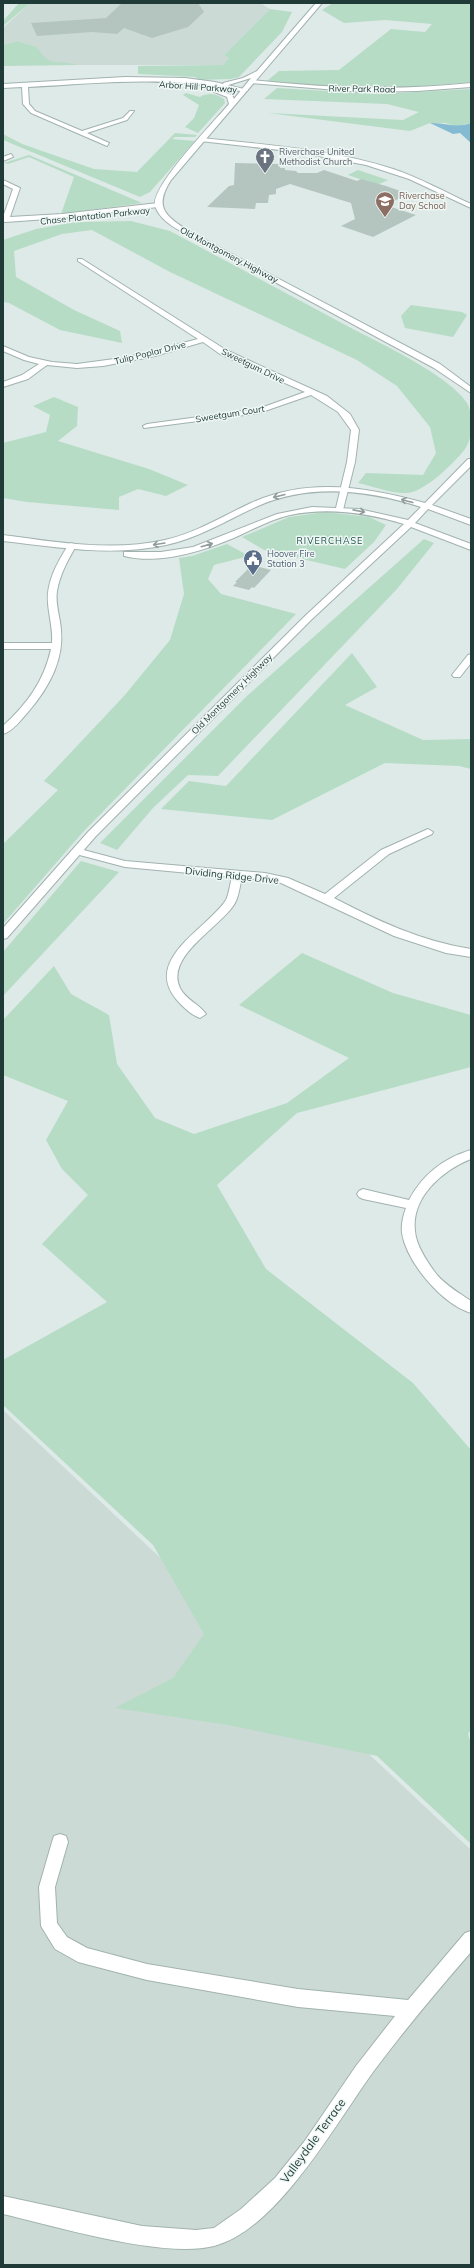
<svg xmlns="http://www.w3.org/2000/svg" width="474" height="2268" viewBox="0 0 474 2268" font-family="Mulish,sans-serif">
<rect width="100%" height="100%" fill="#deeae7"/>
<g fill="#ccdad6">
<polygon points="30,3 260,3 270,9 224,55 229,58 223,65 78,65 56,63 43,58 37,47 17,41 3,45 3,28"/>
<polygon points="3,1410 471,1850 471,2265 3,2265"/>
</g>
<g fill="#b6dcc6">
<polygon points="19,3 30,3 3,26 3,21"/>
<path d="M333 3H471V82C403 90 335 88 267 81L279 71 339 70 391 29 425 32 432 24 385 20 344 23 322 10Z"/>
<polygon points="270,9 292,12 282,32 239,77 231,79 199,80 195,77 138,74 138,66 223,65 229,58 224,55"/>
<path d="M17 41 37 47C50 69 59 59 78 65L3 66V45Z"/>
<polygon points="277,88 378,94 471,89 471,123 456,127 446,123 430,123 410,131 268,113 403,120 419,112 387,104 264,99"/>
<path d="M186 93 200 97C209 92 216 94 224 99L225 103 198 133 185 127 194 118 199 105 183 95Z"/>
<polygon points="175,133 197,135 195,137 175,137 172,139 195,141 150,192 140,197 3,140 3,134 22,144 94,169 137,172"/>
<polygon points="29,155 142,203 61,214 74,177 29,157 8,164 4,163"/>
<polygon points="358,170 388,180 377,185 348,175"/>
<path d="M131 221 170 231C230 263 291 296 351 328 380 343 450 376 467 403 474 415 473 438 465 449 454 463 424 493 406 493 393 494 372 486 358 483L366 473 423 475 436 453 430 427 397 386 357 360 170 272 92 230 62 234 14 251 16 277 74 310 120 331 122 343 60 330 9 303 3 302V240L36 229 76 222Z"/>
<polygon points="411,305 462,312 467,315 453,337 405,328 401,316"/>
<polygon points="54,397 78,407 77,426 58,441 149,469 188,485 166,496 138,489 119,497 119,510 27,502 3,498 3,443 46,432 50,415 33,406"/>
<polygon points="325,512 369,517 386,525 374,542 345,569 264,550 242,537 289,517"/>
<polygon points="424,539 434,543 397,589 218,776 188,775 153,808 117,850 100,843 247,696"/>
<polygon points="227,544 249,556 214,565 208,579 221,594 296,614 83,832 3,924 3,844 58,790 44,781 124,696 170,640 184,594 179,558 192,556"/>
<polygon points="352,653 377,687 345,705 423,740 471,739 471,769 459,766 385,763 272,820 161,809 189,781 226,786"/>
<polygon points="81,861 119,872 3,996 3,952"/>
<polygon points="302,953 393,993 471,1015 471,1067 297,1113 217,1185 266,1269 413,1383 471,1450 471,1729 468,1734 471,1744 471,1844 377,1756 228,1725 115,1708 173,1678 204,1634 153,1545 3,1405 3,1360 107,1302 42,1244 88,1195 62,1169 46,1140 68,1101 3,1075 3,1020 54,966 71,994 109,1015 117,1064 155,1118 194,1134 287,1103 349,1058 239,1005"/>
</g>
<path fill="#84bad2" d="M430 123C445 122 455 129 471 123V143L460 133 453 134Z"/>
<g fill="#b4c5c0">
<polygon points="122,3 198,3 204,12 188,27 152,38 124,28 117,34 92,32 37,36 31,23 106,18"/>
<polygon points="235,163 280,164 280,168 285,168 285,170 296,171 298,173 317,173 324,170 357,181 361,179 386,186 409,194 385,205 416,215 373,237 341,226 355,219 351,203 290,184 276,189 276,194 269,195 268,203 256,203 255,209 207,207 229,186 234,185"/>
<polygon points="252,565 271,570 254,588 252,587 249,590 233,586 237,582 235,582"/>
</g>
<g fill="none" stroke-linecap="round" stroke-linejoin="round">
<g stroke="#a1b2af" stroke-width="2">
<g id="minor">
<path d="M125 77 185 78 215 82 248 90 245 92C168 75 105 83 28 87L29 104 35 111 82 131 123 118 130 111H134L127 120 87 133 109 143 107 146 31 113 23 104 22 87 3 88V84Z"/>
<path d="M252 80C325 88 398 91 471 83V87L417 91 362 92 250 83Z"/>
<path d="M202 138C266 145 332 149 393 169 420 178 445 192 471 204V208L409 179 366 165 297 152 200 141Z"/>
<polygon points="11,154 13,157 3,161 3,157"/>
<polygon points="3,180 20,188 10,217 62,214 158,203 161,205 158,207 62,218 5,222 3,221 3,217 13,189 3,184"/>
<polygon points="78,259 82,259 226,350 327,396 350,414 359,430 355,462 343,510 336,508 347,462 351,430 338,412 311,395 259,413 144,428 143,426 147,424 258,409 305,392 220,354 203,342 155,356 103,366 77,368 47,365 28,379 3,387 3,382 22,375 39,364 24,360 3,351 3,346 29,357 52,362 77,364 129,357 198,339 78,261"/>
<path d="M72 543 76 546C68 560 60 574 57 591 55 604 60 616 61 630 64 661 48 689 28 712 22 719 12 732 3 734V726C27 704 44 681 51 649H3V643H52C53 629 49 617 48 603 46 582 58 561 69 544Z"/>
<polygon points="471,654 471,663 460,677 454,677 452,675 468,655"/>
<path d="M428 829 433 832 432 834 389 854 334 898C378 921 421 941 471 949V957L446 953 394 936 281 883 242 877C240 885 239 894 236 901 225 925 164 955 180 988 185 999 199 1004 206 1014L200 1018C191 1015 182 1006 176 999 143 959 208 928 226 900 229 894 230 884 232 877L125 867 72 853 71 851 76 848 125 861 265 873 288 878 325 894 381 850Z"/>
<path d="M471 1150V1159C443 1170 411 1197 415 1231 416 1246 428 1263 437 1275 447 1286 459 1293 471 1301V1313C442 1304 407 1263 402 1233 401 1225 403 1216 406 1208L363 1199 359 1197 357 1194 359 1191 363 1189 409 1200C423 1174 444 1158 471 1150Z"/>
<path d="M60 1834 66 1836 68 1842 55 1887 57 1923 67 1937 87 1948 147 1964 298 1989 408 2000 465 1933 471 1931V1952C438 1990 406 2028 376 2068 338 2119 278 2230 214 2246 163 2259 55 2226 3 2214V2196L142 2226 196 2230 214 2228 241 2209 275 2178 304 2142 356 2066 395 2016 298 2007 147 1980 78 1962 55 1949 41 1926 39 1887 52 1842 54 1836Z"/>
</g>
</g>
<g stroke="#a1b2af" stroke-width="2">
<g id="tertiary">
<path d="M316 3H322L171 180C153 208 166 216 190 232L440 364 471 387V393L434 368 186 234C175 228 158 219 155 205 152 185 214 122 229 104L227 97 207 89V87L232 95 234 99 251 78 225 86 223 83 243 78 257 71Z"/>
<path d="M468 459H471V466L432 505 471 519V525L428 509 415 523 471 544V550L411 527 311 620 96 836 7 938 3 939V928L88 832 305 616 404 524C367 513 328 507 290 515 271 519 254 529 236 537 203 551 160 565 124 556V552H161L193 547 277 514 312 507 359 509 408 520 421 507C368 490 310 483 258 506 227 520 199 538 166 545 113 557 56 547 3 541V535C56 542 112 552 165 540 196 533 223 516 251 503 308 477 367 487 425 503Z"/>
</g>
</g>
<use href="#minor" fill="#fff" fill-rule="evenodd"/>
<use href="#tertiary" fill="#fff" fill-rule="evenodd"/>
</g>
<defs><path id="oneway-shaft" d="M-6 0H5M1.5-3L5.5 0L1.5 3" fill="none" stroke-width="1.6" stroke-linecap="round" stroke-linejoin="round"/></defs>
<g stroke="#8f9c9b">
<use href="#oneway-shaft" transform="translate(279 496) rotate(166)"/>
<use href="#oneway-shaft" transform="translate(407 501) rotate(-165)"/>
<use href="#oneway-shaft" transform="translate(359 511) rotate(11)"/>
<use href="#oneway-shaft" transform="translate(159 544) rotate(171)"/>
<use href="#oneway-shaft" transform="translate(207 545) rotate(-16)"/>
</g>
<defs>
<g id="church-pin" transform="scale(1)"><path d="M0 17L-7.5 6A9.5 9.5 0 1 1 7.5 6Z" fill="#6b7280" stroke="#eff7f4"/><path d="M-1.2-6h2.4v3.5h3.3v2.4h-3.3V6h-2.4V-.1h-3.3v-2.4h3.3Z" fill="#fff"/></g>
<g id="school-pin" transform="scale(1)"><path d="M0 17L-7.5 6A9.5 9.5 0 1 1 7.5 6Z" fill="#8d6e63" stroke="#eff7f4"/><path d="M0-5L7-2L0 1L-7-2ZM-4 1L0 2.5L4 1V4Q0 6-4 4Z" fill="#fff"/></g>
<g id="civic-pin" transform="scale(1)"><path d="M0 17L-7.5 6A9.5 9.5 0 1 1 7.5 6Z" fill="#5c6f8a" stroke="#eff7f4"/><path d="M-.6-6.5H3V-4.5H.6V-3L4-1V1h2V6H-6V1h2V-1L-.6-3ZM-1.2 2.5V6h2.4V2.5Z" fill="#fff"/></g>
</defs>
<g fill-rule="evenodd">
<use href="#church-pin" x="265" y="157"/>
<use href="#school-pin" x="385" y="201"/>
<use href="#civic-pin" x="253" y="559"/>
</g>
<g text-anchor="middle" stroke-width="3" stroke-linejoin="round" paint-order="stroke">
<g font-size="9" fill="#1f3a37" stroke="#eff7f4">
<text transform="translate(198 87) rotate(4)" y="3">Arbor Hill Parkway</text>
<text transform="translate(362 89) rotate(1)" y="3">River Park Road</text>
<text transform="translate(95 216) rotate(-6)" y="3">Chase Plantation Parkway</text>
<text transform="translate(229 255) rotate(28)" y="3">Old Montgomery Highway</text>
<text transform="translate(150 353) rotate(-14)" y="3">Tulip Poplar Drive</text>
<text transform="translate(253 366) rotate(26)" y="3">Sweetgum Drive</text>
<text transform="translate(230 414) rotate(-9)" y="3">Sweetgum Court</text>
<text transform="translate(232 694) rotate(-45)" y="3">Old Montgomery Highway</text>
</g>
<g font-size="9" fill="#5b616d" stroke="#eff7f4" text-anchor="start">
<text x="279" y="155">Riverchase United<tspan x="279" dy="10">Methodist Church</tspan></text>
</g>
<g font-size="9" fill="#785e54" stroke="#eff7f4" text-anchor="start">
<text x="399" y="199">Riverchase<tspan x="399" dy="10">Day School</tspan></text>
</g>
<g font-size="9" letter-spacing="1" fill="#1b4d48" stroke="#eff7f4">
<text x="330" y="544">RIVERCHASE</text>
</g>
<g font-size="9" fill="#4e5e75" stroke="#eff7f4" text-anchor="start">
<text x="267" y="557">Hoover Fire<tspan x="267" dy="10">Station 3</tspan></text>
</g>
<g font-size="10" fill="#1f3a37" stroke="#eff7f4">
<text transform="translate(232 875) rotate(6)" y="4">Dividing Ridge Drive</text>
</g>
<g font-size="12" fill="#1f3a37" stroke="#eff7f4">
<text transform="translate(313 2141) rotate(-54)" y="4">Valleydale Terrace</text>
</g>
</g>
<rect width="474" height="2268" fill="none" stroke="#1f3a37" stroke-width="8"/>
</svg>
